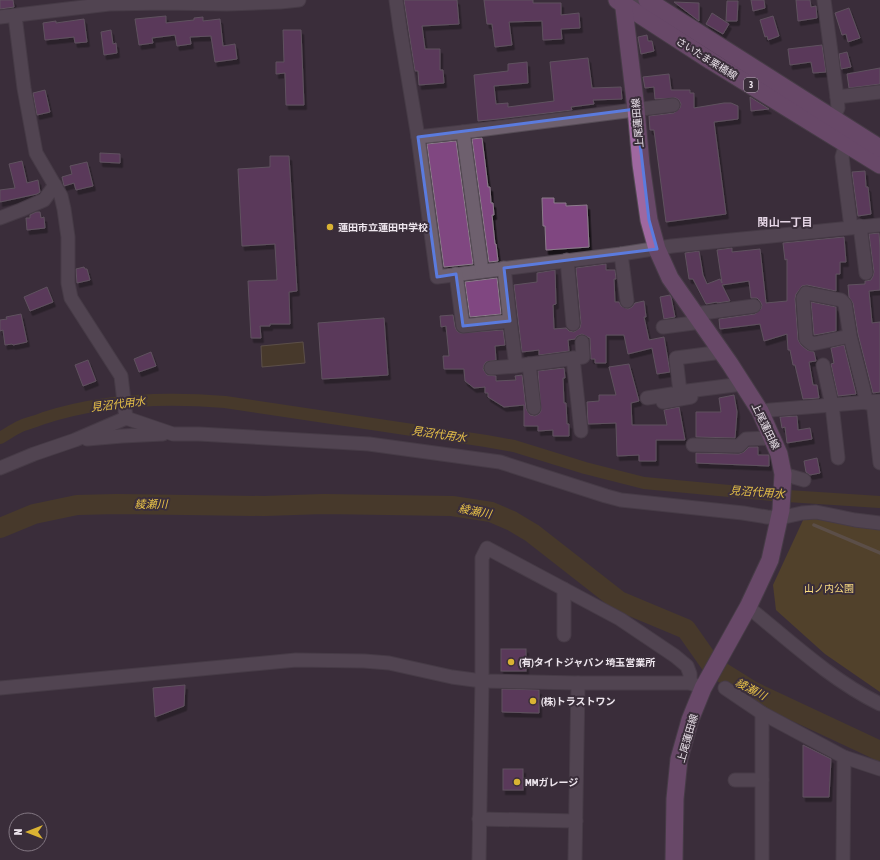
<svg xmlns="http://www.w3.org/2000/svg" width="880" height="860" viewBox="0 0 880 860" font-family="'Asap Condensed','Noto Sans JP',sans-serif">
<defs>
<filter id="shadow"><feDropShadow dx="2.5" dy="4.5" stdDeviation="0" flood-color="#0009"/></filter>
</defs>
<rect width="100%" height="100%" fill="#3a2e3a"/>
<polygon fill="#6d5919" points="804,518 820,518 880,526 880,692 825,654 776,610 773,585"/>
<polygon fill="#574819" stroke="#847759" points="303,342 305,363 262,367 261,346"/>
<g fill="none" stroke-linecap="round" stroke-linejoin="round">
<polyline stroke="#847759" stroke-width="3.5" points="814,525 880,553"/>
<path stroke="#574819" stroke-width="12" d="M0 438C7 434 14 429 21 426 28 423 37 421 44 418 102 399 165 397 225 402L486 441 514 446 585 468 644 483 772 495 880 502"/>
<polyline stroke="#574819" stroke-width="20" points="0,528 34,514 77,505 117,504 264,506 324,504 452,506 491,512 512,521 532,533 619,601 686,629 712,666 752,691 880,751"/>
</g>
<g fill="#804681" stroke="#8c7d8b" filter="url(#shadow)">
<polygon points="0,0 13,0 14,7 0,9"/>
<polygon points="404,0 457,0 459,24 422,26 425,49 440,49 440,70 443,70 444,83 419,85 418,71 415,71"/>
<polygon points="484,0 533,0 533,3 561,3 561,15 579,13 580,28 561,29 562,39 543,40 542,21 509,22 512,45 495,47 492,24 487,24"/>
<polygon points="751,0 764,0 765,8 753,11"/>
<polygon points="796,0 810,0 811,7 816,6 817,18 798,21"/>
<polygon points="727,1 738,1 737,21 726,21"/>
<polygon points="674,2 699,3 699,21"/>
<polygon points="849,8 860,38 848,42 846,34 842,35 835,13"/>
<polygon points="712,13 729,24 723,34 706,24"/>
<polygon points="166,16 166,23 194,20 194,18 203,17 203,21 220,19 223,46 235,44 237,59 215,62 211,36 190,37 191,44 177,46 175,35 152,38 153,43 139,45 135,19"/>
<polygon points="773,16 779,36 768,40 767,36 765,37 760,20"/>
<polygon points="84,19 87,42 75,43 74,37 45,40 43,23 56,21 56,23"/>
<polygon points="111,30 113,44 116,43 117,53 104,55 101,32"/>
<polygon points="283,30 301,30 304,105 286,105 285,73 276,74 276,62 284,62"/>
<polygon points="647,35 648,41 652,41 654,51 641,54 638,37"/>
<polygon points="822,45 826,72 813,73 811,62 790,65 788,49"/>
<polygon points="847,52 851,67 841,69 839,54"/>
<polygon points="588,58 592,88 621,87 622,99 593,100 594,104 571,107 572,110 498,119 478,121 474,75 508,71 508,64 527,62 528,83 494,86 496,104 508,103 508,107 554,101 550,62"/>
<polygon points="880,68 880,84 849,88 847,74"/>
<polygon points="669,74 671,90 690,90 690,93 694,93 694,108 724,103 731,103 738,106 738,119 714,122 726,214 666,222 654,130 650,130 649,116 674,113 680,108 681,104 679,100 676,98 655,99 654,87 645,88 643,77"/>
<polygon points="45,90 50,112 37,115 33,93"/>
<polygon points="750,97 769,109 751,111"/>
<polygon points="482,138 488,187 490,187 491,203 493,203 494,215 492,215 495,244 496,244 498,261 489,262 472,139"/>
<polygon points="456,141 473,264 444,267 427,144"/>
<polygon points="100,153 120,154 120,163 100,162"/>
<polygon points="270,156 289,156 297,291 289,292 290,324 270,324 270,326 260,326 261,338 251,338 248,281 277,280 275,244 242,246 238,169 270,167"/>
<polygon points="22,161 27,183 38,180 40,192 37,194 0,202 0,190 15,188 9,164"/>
<polygon points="87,162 93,186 76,190 74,183 64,186 62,177 72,174 70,166"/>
<polygon points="865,171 866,187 868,187 871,214 858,216 852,172"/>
<polygon points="542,198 554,198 554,203 566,203 566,206 587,205 589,247 546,250 545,226 543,226"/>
<polygon points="36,212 40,212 41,218 44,217 45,228 27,230 26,218 30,218 30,215"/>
<polygon points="879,233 880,248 880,290 869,291 872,323 880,322 880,392 873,393 858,334 853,303 849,297 848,285 865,284 865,281 871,280 873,276 874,272 869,234"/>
<polygon points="844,237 846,262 840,262 840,274 836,274 836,291 807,285 802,286 796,294 795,299 798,340 801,345 807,350 814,352 816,361 809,362 813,385 817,385 819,398 803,399 795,365 793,365 790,350 788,350 787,334 764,341 760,324 720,329 719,319 755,314 761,309 762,305 760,301 757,298 751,298 749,281 722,285 730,301 717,303 717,302 706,304 693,279 689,279 685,253 699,251 703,275 707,284 720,279 722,283 717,250 732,248 732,252 760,249 766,303 787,301 787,259 785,260 783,243"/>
<polygon points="606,264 606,270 615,270 616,279 614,279 615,302 619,302 621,306 628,309 632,307 635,303 644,301 646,317 644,317 649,340 664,337 670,372 657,374 652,348 628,354 624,335 606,335 606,363 595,363 595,359 591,359 590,338 582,334 577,336 575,339 568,340 569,351 539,355 539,350 522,352 514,285 537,282 537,273 555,270 556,304 553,305 554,329 566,328 569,331 574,332 580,328 581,323 576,268"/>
<polygon points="84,267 85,269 87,269 90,280 77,283 76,269"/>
<polygon points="497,278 501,314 470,317 465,282"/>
<polygon points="47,287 53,302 30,311 24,297"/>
<polygon points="670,295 671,297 675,317 664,319 660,297"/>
<polygon points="811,302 836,307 836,331 814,335"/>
<polygon points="21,314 27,342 13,345 12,344 5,345 3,330 0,331 0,320 7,319 6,317"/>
<polygon points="453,315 455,327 457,331 460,333 503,330 505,345 495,346 496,360 486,362 484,365 483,369 487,375 496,376 496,381 516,380 515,376 522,375 526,409 530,415 535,416 539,414 541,411 538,371 564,368 565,378 563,378 564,403 566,403 567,424 569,424 569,436 553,436 553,430 538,431 538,426 524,426 524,405 504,407 488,397 488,393 485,393 485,387 474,388 465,381 464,369 444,369 443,356 449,356 446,326 441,327 440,316"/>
<polygon points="384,318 388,375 322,379 318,323"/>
<polygon points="844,345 856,394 838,396 831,364 834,363 831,348"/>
<polygon points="151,352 156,366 139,372 134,359"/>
<polygon points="88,360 96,381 83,386 75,365"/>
<polygon points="629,364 639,401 631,403 632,425 667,425 664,410 679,407 685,440 656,440 656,461 639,461 639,455 617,456 616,423 588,424 587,402 599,401 599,395 616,395 609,367"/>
<polygon points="734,395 737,412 735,438 696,437 696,412 721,412 719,398"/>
<polygon points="797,416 798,430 810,428 812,439 787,443 785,427 782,428 780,417"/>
<polygon points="749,447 758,447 758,455 769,455 769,466 696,463 696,453 739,454 744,452"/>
<polygon points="817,458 820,473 810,475 806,472 804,461"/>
<rect x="501" y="649" width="25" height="22"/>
<polygon points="185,685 184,706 155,717 153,688"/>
<polygon points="502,689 539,690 539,713 502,712"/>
<polygon points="803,745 831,759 829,797 803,797"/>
<rect x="503" y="769" width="20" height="21"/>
</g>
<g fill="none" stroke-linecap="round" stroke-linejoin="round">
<g stroke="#564c56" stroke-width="15">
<g id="minor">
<polyline points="396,0 400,29 418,137 437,277 621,254 672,246 880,225"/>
<polyline points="824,0 837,97 838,108 833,119"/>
<polyline points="623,4 637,0"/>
<polyline points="15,16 24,88 36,153 61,196 64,209 68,237 68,283 71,298 121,376 126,418"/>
<polyline points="0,17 109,4 163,3 227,4 280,2 299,0"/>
<polyline points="837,97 880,92"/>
<polyline points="463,132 673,105"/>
<polyline points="418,137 463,132 482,271"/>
<polyline points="846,144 842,157 851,227"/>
<polyline points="0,218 21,210 44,200 55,185"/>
<polyline points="860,226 866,273"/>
<polyline points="621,254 627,301"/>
<polyline points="567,260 573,324"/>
<polyline points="456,274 463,326 510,321 504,268"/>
<polyline points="695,314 754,306"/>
<polyline points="510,321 516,366 583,357 582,342"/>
<polyline points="663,327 701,322"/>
<polyline points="850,336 812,344 806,339 803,298 806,293 841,300 845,304 850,336 867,403"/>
<polyline points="722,352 676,358 680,392 742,384"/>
<polyline points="573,358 581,431"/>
<polyline points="529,364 534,408"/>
<polyline points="823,365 832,405 838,458"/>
<polyline points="491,368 516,366"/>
<polyline points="647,398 672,394"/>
<polyline points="663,402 691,397"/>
<polyline points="873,402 880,463"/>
<polyline points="760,411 880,401"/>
<polyline points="87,439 122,436 163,434"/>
<polyline points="693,445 739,446 746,439 772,438"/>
<polyline points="0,468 34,454 75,440 126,418 173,434 199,434 369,444 500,462 606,496 621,500 743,513 767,517 780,518 802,513 816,512 855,520 880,523"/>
<polyline points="783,474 804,480"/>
<path d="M748 607C790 641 831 680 880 704"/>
<polyline points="564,635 564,589"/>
<polyline points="0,688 296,660 364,661 389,663 452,677 482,681 578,683 690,683 703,688"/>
<polyline points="725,688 762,713 844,757 880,769"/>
<polyline points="735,780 762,780"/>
<polyline points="479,819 576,821"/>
<polyline points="479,860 482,681 482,558 487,548 620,619 675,656 687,666 690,674 690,683"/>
<polyline points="575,860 578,683"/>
<polyline points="762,860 762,713"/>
<polyline points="843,860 844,757"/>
</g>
</g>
<g stroke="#564c56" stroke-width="19">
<g id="major">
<polyline points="617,0 711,61 880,165"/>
<polyline points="623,0 636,109 641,164 649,220 657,249 670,278 730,364 760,411 779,454 783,474 781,510 770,560 748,607 703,688 690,720 679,759 675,799 674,860"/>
<polyline points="647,0 880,148"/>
</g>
</g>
<use href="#minor" stroke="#6e606e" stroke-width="13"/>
<use href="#major" stroke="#9f68a0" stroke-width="17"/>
</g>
<path d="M0 0H880V860H0ZM636 109 649 220 657 249 504 268 510 321 463 326 456 274 437 277 418 137Z" fill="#3a2e3a" fill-opacity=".55" fill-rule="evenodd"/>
<path fill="none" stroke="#5b7bde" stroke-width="3" stroke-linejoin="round" d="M636 109 649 220 657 249 504 268 510 321 463 326 456 274 437 277 418 137Z"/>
<g fill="#dab333" stroke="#3a2e3a" stroke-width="1.5">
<circle cx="330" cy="227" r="4"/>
<circle cx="511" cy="662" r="4"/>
<circle cx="533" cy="701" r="4"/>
<circle cx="517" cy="782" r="4"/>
</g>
<g text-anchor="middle" stroke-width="4" stroke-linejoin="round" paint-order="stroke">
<rect fill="#3a2e3a" stroke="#b7aeb7" stroke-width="1" x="744" y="78" width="14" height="14" rx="3"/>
<g font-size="9" font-weight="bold" fill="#ede5ed">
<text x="751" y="88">3</text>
</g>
<g font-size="10" fill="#ede5ed" stroke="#3a2e3a">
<text transform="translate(707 58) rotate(32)" y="4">さいたま栗橋線</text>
<text transform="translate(637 123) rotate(-95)" y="4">上尾蓮田線</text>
<text transform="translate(766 426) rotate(64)" y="4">上尾蓮田線</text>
<text transform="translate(687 738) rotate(-74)" y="4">上尾蓮田線</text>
</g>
<g font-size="10" font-weight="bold" fill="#ede5ed" stroke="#3a2e3a" text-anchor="start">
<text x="338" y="231">蓮田市立蓮田中学校</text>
<text x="519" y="666">(有)タイトジャパン 埼玉営業所</text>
<text x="541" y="705">(株)トラストワン</text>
<text x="525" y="786">MMガレージ</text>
</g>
<g font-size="10" fill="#fadc82" stroke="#3a2e3a">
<text x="829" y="592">山ノ内公園</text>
</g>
<g font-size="11" font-weight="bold" fill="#e7d7e7" stroke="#3a2e3a">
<text x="785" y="226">関山一丁目</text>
</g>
<g font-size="11" font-style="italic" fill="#e8c248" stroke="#3a2e3a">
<text transform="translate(118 404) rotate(-7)" y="4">見沼代用水</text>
<text transform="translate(439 434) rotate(8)" y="4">見沼代用水</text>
<text transform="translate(757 492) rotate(4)" y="4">見沼代用水</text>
<text x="151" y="508">綾瀬川</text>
<text transform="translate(475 511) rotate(11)" y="4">綾瀬川</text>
<text transform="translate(751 689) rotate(28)" y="4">綾瀬川</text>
</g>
</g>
<g transform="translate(28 832) rotate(270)"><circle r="19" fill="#3a2e3a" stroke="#827782"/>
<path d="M0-3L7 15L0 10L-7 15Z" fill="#dab333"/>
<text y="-6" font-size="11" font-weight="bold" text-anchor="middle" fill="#ede5ed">N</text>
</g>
</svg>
